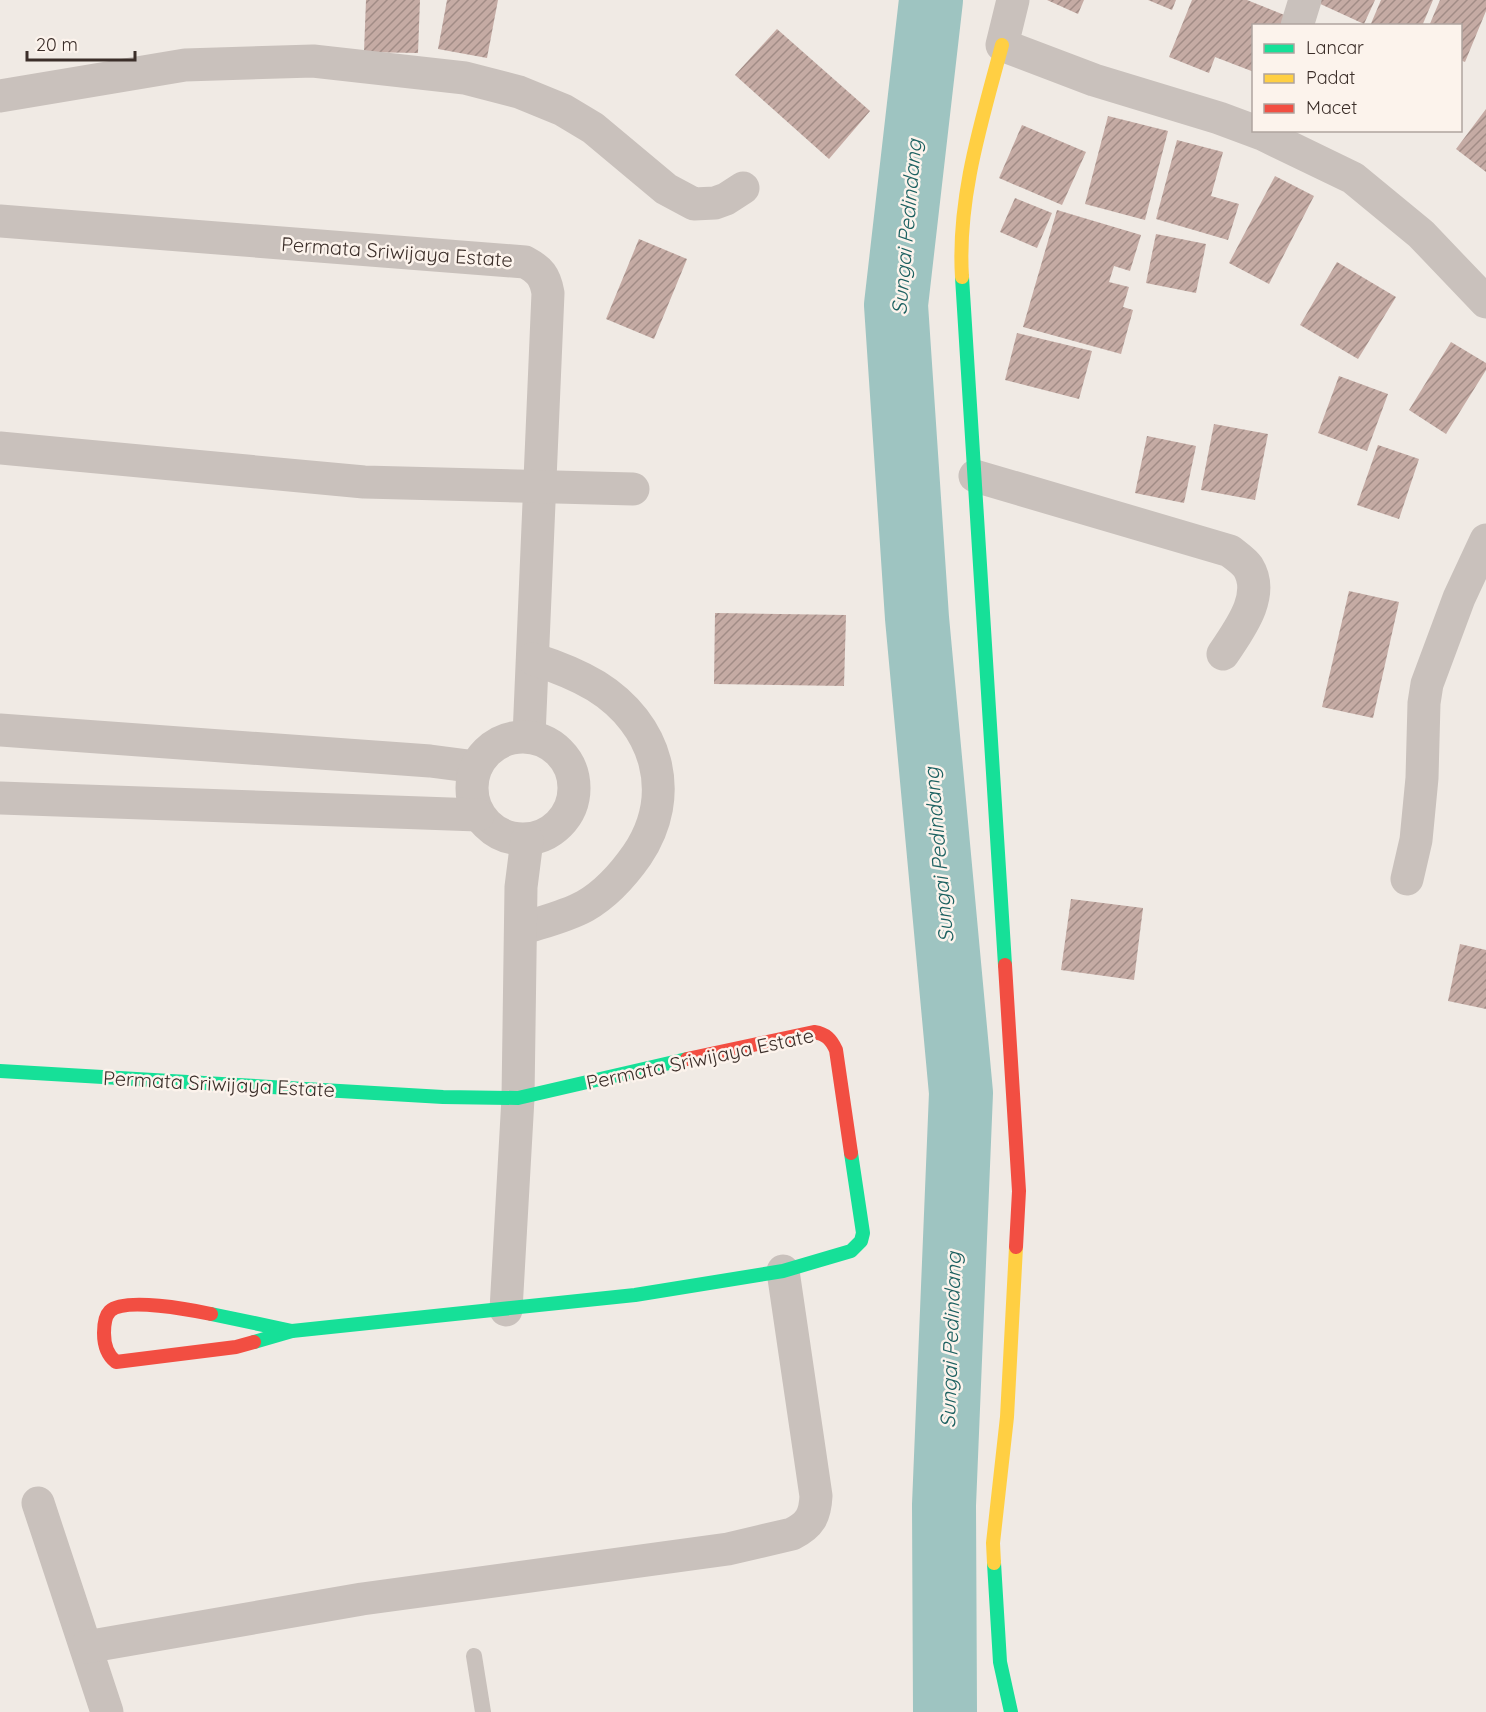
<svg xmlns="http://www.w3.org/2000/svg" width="1486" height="1712" viewBox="0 0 1486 1712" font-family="Quicksand,sans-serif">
<defs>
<pattern id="building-hatch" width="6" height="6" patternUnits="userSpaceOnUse" patternTransform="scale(1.5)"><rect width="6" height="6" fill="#c5aba4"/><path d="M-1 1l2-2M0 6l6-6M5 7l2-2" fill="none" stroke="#a18c86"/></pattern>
</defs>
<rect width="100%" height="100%" fill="#f0eae4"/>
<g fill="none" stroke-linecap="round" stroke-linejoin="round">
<polyline stroke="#9ec4c1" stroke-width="64" points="931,0 896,305 917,618 961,1093 944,1505 945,1712"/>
</g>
<g fill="url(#building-hatch)">
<polygon points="366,0 420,0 418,53 364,52"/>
<polygon points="447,0 498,0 487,58 438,49"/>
<polygon points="1047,0 1084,0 1078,14"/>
<polygon points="1148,0 1176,0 1172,10"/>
<polygon points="1192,0 1247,0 1287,16 1283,26 1254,26 1254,72 1215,57 1209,73 1169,57"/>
<polygon points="1316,0 1375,0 1364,24 1316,2"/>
<polygon points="1381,0 1433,0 1422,26 1370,26"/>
<polygon points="1440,0 1486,0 1486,11 1465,62 1460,60 1460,26 1429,26"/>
<polygon points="777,29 870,111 829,159 735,75"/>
<polygon points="1486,109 1486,172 1456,149"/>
<polygon points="1108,116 1168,131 1145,220 1085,204"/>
<polygon points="1022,125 1086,152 1062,205 999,178"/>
<polygon points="1177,140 1223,152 1211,196 1239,204 1228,240 1156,219"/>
<polygon points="1275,176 1314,196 1269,284 1229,263"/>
<polygon points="1015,198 1052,213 1037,248 1000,232"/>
<polygon points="1057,210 1141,235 1130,271 1114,266 1109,282 1129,287 1123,307 1133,310 1121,354 1023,327"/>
<polygon points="1156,234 1206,244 1196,293 1146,283"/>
<polygon points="639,239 687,259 654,339 606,319"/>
<polygon points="1337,262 1396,297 1358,359 1300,325"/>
<polygon points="1017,333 1092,351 1079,399 1005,380"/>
<polygon points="1451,342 1486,363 1486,370 1446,434 1409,410"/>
<polygon points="1339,376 1388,394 1367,451 1318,433"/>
<polygon points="1214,424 1268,434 1255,500 1201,490"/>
<polygon points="1147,436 1196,446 1184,503 1135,493"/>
<polygon points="1378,445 1419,459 1399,519 1357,505"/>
<polygon points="1349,591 1399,602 1373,718 1322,707"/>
<polygon points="715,613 846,615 844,686 714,684"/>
<polygon points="1071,899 1143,908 1134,980 1061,970"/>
<polygon points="1460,944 1486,950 1486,1009 1448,1001"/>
</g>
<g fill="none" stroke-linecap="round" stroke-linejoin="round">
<polyline stroke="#c9c1bc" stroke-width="16" points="474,1656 483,1712"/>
<g stroke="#c9c1bc" stroke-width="33">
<polyline points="1013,0 1002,45 1094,80 1219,118 1262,134 1353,178 1421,234 1486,302"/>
<polyline points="1297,26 1305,0"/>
<polyline points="0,96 185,65 313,61 465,78 519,92 563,110 593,128 666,189 694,204 715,203 726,199 743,188"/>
<path d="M0 221 525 262C540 270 545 276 548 293L529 736"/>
<polyline points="0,448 364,482 633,489"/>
<path d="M975 476 1230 551C1236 556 1244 561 1248 567 1266 596 1238 631 1223 654"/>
<polyline points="0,730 430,761 476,767"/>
<circle cx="523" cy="788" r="51"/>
<polyline points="0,798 478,815"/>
<polyline points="1407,879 1416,840 1422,778 1424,703 1427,684 1459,598 1486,540"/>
<path d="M521 929C542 922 565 917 585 906 606 894 623 875 637 855 678 794 657 724 596 686 576 674 555 666 533 659"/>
<polyline points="506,1310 518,1098 521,887 527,840"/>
<polyline points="38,1503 107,1712"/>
<path d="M86 1647 362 1599 728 1549 792 1534C810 1525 815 1516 816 1496L783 1271"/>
</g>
<g stroke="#16e098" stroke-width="14">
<polyline points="962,277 1005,965"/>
<polyline points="0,1071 443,1097 518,1098 687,1059"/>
<polyline points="211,1314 292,1331"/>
<polyline points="254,1342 292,1331 635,1295 783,1271 851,1251 861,1241 863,1233 851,1153"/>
<polyline points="994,1563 1000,1662 1011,1712"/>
</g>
<g stroke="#ffcf43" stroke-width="14">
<path d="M962 277C957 198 982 120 1002 45"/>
<polyline points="994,1563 993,1543 1007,1417 1016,1247"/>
</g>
<g stroke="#f24e42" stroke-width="14">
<polyline points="1005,965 1019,1191 1016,1247"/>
<path d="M687 1059 814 1032C826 1034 831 1039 836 1050L851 1153"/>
<path d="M211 1314C192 1310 125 1297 110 1311 105 1316 104 1326 104 1333 104 1345 107 1355 116 1362L236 1347 254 1342"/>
</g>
</g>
<g text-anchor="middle" stroke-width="5" stroke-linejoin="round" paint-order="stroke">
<g font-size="20" fill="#3b2e29" stroke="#fcf3ec">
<text transform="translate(397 252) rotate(4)" y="7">Permata Sriwijaya Estate</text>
<text transform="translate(700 1059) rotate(-12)" y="7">Permata Sriwijaya Estate</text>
<text transform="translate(219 1084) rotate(3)" y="7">Permata Sriwijaya Estate</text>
</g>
<g font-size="21" font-style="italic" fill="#1b6060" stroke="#fcf3ec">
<text transform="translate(907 227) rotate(-85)" y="7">Sungai Pedindang</text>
<text transform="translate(939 855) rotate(-95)" y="7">Sungai Pedindang</text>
<text transform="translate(951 1340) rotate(-88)" y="7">Sungai Pedindang</text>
</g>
</g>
<rect x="1252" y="24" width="210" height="108" fill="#fcf3ec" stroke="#afa49e" stroke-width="1.5"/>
<rect x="1264" y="44" width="30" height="9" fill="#16e098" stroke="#afa49e" stroke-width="1.5"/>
<text x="1306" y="54" font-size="18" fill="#3b2e29">Lancar</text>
<rect x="1264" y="74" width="30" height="9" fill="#ffcf43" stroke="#afa49e" stroke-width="1.5"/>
<text x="1306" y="84" font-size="18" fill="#3b2e29">Padat</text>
<rect x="1264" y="104" width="30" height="9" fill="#f24e42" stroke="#afa49e" stroke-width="1.5"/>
<text x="1306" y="114" font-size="18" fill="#3b2e29">Macet</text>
<path d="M27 51v9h108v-9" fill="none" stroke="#3b2e29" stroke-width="3"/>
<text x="36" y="51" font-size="18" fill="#3b2e29" stroke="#fcf3ec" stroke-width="4.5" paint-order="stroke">20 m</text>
</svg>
